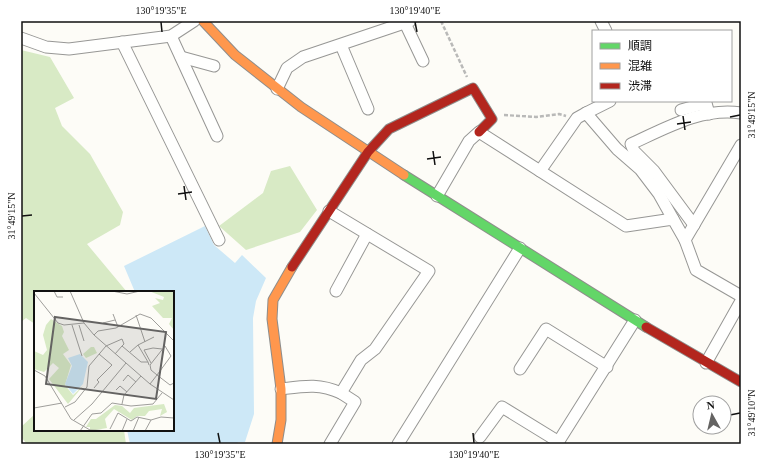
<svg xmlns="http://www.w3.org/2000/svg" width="762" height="465" viewBox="0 0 762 465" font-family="'Times New Roman','Noto Sans JP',serif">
<rect width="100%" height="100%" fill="#fdfcf7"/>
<g fill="#d8eac5">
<polygon points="21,50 50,57 74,98 55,108 62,126 90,154 123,212 120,225 87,244 127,292 35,292 35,324 26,318 21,322"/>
<polygon points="290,166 317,210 300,232 246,250 219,226 263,193 271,171"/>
<polygon points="35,414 35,430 124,430 126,444 27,444 21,437 21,427"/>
</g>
<polygon fill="#cde8f7" points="205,226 214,245 235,263 242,255 266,278 256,301 253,318 254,414 245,442 238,442 237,444 130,444 127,430 173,430 173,292 135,292 124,266"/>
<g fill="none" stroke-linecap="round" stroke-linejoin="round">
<g stroke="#979795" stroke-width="13">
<g id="street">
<polyline points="601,21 606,31"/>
<polyline points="405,23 423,61"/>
<polyline points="171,36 217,136"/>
<polyline points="21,38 46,47 69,49 171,36 194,21"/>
<polyline points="122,42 219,240"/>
<polyline points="341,45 368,109"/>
<polyline points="181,57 214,66"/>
<polyline points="277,89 287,68 303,57 410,21"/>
<polyline points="681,110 706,103 709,114"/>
<polyline points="586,113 610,101"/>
<polyline points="741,145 685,240 696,270 741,296"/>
<polyline points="540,171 577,118 586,113 617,149 640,169 659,194 673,219"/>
<polyline points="437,196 469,141 479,132 626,226 673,219 685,240"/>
<polyline points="329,211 429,271 375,349 361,360 341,393 355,402 330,444"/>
<path d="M694 225 654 171 634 151 631 144C666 128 702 107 741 113"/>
<polyline points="336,291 367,234"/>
<polyline points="706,363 741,301"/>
<polyline points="520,369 546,329 607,367"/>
<path d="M281 389C304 386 319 383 341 393"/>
<polyline points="480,437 502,407 559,442"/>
<polyline points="398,444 520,248"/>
<polyline points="557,444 635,320"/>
</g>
</g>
<g stroke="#8e8d8b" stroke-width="11">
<polyline id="fast" points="404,175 646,327"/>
</g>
<g stroke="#8e8d8b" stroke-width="11">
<g id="slow">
<polyline points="203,21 235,55 301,107 404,175"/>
<polyline points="277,444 281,420 281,389 272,319 273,300 292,267"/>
</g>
</g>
<g stroke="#8e8d8b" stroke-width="11">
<g id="jam">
<polyline points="292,267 368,152 389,129 473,88 492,119 479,132"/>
<polyline points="646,327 741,382"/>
</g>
</g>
<g stroke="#b9b9b8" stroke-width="2.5" stroke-dasharray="4 2" stroke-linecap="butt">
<polyline points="441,21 467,77"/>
<polyline points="504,115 536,117 559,114 566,116"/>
</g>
<use href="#street" stroke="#fffffe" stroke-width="11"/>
<use href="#fast" stroke="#63d668" stroke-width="9"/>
<use href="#slow" stroke="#ff974d" stroke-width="9"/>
<use href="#jam" stroke="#b3261e" stroke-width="9"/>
</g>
<path fill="none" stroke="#111" stroke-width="1.5" d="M161 22 162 32M415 22 417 32M683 116 685 130M730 117 740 115M677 124 691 122M433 151 435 165M427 159 441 157M184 186 186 200M178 194 192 192M22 216 32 215M730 415 740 413M218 433 220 443M473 433 474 443"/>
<g transform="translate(34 291)">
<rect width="140" height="140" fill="#fdfcf7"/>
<path d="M115 0H140V39L135 33 138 27H129L118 15 126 12 121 7 129 9 130 6ZM17 28 28 35 30 41 28 45 35 59 29 63 37 74 31 94 39 104 49 95 34 113 15 88 25 77 19 72 10 81 0 78V60L9 64 13 59 9 44 12 34ZM57 56H60L63 62 52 67 49 63ZM130 113 133 121 126 125 128 118 115 120 111 125H103L98 129 80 118 71 128 73 137 56 140V136H52L57 128H62L81 114 88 115 96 122 100 117Z" fill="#d8eac5"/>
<path d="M46 63 54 71 49 93 39 103 31 93 38 75 34 67Z" fill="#cde8f7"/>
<path fill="none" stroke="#9f9e9b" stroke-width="1" d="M20 0 23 6H29M36 0 50 32 60 44 116 93 140 109M78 0 93 3 106 0M0 2 24 32 30 34 50 32M79 23 84 36M102 24 111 51M69 32 81 29M38 34 48 65M45 34 50 50M60 44 64 40 82 37 106 23 117 27 140 50M104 54 120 46M96 61 104 54 114 71M81 63 88 55 107 71H114L115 74M117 72 110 59 119 57 128 58M0 79 11 85 37 128 56 139 81 140M89 90 94 84 102 91M116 93 123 84 137 65 131 55 116 74 117 79 123 84 136 94 140 92M60 97 65 91 63 89 78 74 65 63M82 99 86 95 93 101M88 113 90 104 107 85M31 116 41 111 53 96 55 75 72 55 88 48 90 53 88 55M0 117 28 112M40 129 58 113 92 72M76 138 84 122 97 130 103 126 117 129M46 140 58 123 67 122 78 112 97 115 119 113 128 102M88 140 93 128M99 140 105 126M111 140 117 129 127 126 140 127"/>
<path fill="#646362" fill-opacity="0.15" stroke="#646362" stroke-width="2" d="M21 26 132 41 122 108 12 93Z"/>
<rect width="140" height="140" fill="none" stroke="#111" stroke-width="2"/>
</g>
<rect width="762" height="465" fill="none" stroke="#ffffff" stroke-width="44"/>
<rect x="592" y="30" width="140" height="72" fill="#ffffff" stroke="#a0a0a0"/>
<rect x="600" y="43" width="20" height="6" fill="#63d668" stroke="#a0a0a0"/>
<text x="628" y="50" font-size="12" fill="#111111">順調</text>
<rect x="600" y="63" width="20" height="6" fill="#ff974d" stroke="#a0a0a0"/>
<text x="628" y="70" font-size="12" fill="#111111">混雑</text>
<rect x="600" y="83" width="20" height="6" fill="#b3261e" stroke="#a0a0a0"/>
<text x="628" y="90" font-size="12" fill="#111111">渋滞</text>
<g transform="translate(712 415) rotate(352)"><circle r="19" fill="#ffffff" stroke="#a0a0a0"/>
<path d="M0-3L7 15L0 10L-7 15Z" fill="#646362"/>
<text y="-6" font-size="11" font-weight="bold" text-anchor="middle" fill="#111111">N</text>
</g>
<rect x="22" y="22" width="718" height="421" fill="none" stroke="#111" stroke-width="1.5"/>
<g font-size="10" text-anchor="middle" fill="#111">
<text x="161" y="14">130°19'35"E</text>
<text x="415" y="14">130°19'40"E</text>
<text transform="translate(751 115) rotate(-90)" y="4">31°49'15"N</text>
<text transform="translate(11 216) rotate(-90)" y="4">31°49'15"N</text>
<text transform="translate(751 413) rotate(-90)" y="4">31°49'10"N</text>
<text x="220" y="458">130°19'35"E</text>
<text x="474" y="458">130°19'40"E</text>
</g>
</svg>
